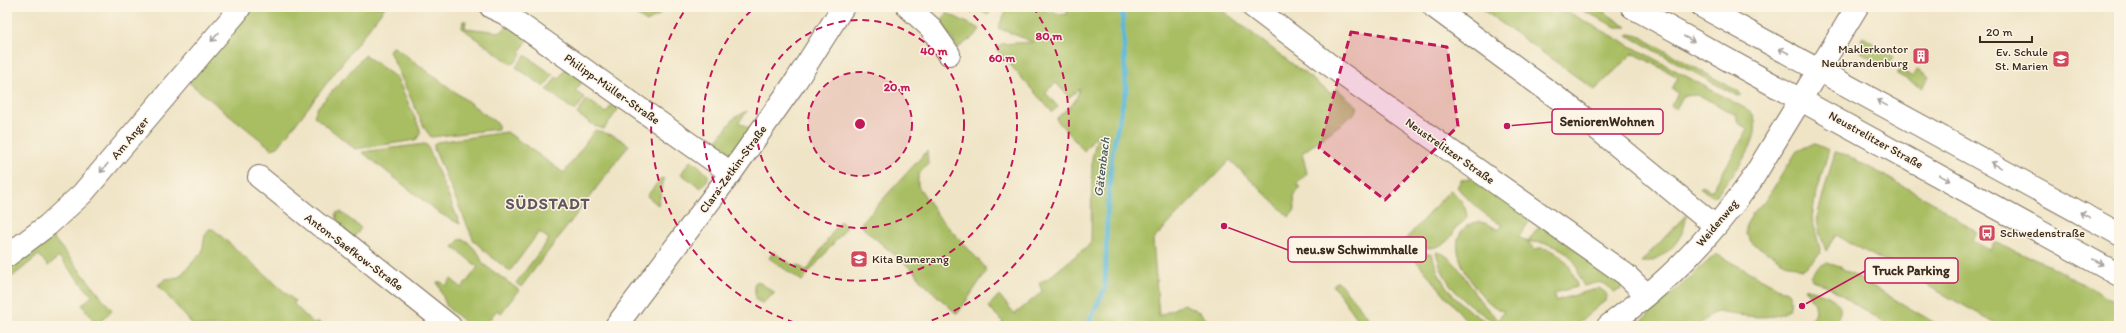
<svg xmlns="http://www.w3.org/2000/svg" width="2126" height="333" viewBox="0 0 2126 333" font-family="Itim,sans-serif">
<rect width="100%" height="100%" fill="#fcf5e5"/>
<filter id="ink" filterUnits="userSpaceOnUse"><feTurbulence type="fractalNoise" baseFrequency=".025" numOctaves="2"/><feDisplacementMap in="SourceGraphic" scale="8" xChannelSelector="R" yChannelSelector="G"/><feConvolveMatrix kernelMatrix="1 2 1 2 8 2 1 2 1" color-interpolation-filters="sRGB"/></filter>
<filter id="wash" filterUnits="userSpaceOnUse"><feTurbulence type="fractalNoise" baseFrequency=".012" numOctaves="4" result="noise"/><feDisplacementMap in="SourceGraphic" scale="16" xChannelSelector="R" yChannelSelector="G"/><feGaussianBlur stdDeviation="0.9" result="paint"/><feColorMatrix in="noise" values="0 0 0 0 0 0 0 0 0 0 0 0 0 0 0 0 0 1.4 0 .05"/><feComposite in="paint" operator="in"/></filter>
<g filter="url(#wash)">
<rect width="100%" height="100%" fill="#efe4c6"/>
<g fill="#a9be63" stroke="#727440">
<polygon points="252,7 385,7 278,147 272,149 187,81"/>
<polygon points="624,7 664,7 659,15 647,22"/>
<polygon points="973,7 993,7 988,15"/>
<polygon points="1008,7 1028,7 1067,15 1067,7 1224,7 1222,10 1330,93 1337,89 1358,107 1353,115 1302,153 1307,173 1297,184 1300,188 1294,194 1295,210 1289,217 1230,160 1153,240 1159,316 1184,304 1201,313 1212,326 999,326 1003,322 988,307 999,295 1015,314 1042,292 1039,282 1046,280 1091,243 1092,158 1098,133 1084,151 1056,119 1075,101 1080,89 1069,97 1056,83 1045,92 1058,107 1052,112 996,49 1001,44 1033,42 998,28"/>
<path d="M1479 7H1559L1750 111C1770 135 1729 179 1714 197L1700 188 1702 186 1712 191 1748 129 1738 123 1736 115 1699 95 1683 96 1676 109 1671 106 1678 93 1672 89 1678 77 1633 53 1595 90Z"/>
<polygon points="1576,7 1596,7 1627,27 1616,27"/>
<polygon points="947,13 980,29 976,35 958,48 940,23"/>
<polygon points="463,21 466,21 465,28 501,32 507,26 530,37 520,51 522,53 515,63 511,64 462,28"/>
<polygon points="1630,34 1639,36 1739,92 1741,95 1737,96 1627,35"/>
<polygon points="1862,36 1894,57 1887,68 1861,52"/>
<polygon points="392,47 396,48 498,124 498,129 431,137 425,129 389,51"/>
<polygon points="365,55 397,78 420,129 420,134 416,140 355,149 314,116 317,108"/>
<polygon points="525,55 553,75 544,87 516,67"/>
<polygon points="568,64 586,77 575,91 585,98 575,111 547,90 556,77 559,79"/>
<polygon points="1900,70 1913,77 1917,70 1929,77 1922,88 1897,74"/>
<polygon points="587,99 606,113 616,99 622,104 604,129 595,126 577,114"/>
<polygon points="747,111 739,122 751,130 733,154 715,143 734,118"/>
<polygon points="595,130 615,136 629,145 521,287 516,283 549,239 539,232 510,271 489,255 474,241 434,149 434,144 437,142 507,132 564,173"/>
<polygon points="425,144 427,145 460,224 439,213 362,152"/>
<polygon points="1815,144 1829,150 1816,192 1812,218 1821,253 1805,268 1801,269 1785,263 1752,243 1746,234 1746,225 1753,213 1767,198 1797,151 1805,146"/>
<polygon points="927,151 928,165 918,175 918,186 939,217 985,267 986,272 958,313 956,313 921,281 916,273 863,228 861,223"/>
<polygon points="1835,152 1847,155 1939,206 1977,233 1973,241 1990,250 1994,242 2050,266 2119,304 2119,326 2001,326 1836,235 1826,251 1819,231 1817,217"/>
<polygon points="690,161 696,163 708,175 708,179 701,188 681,174"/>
<polygon points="661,178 664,179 658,205 647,196"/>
<path d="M1477 178 1530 215 1529 222 1519 237 1528 242 1537 229 1544 227 1623 285 1621 289 1614 293C1603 279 1600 282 1584 286 1579 279 1579 270 1575 263 1565 246 1546 242 1528 242L1535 250C1538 247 1542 248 1547 249 1565 254 1571 268 1577 284L1576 287 1554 293 1555 301 1599 288 1606 293V300L1575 326H1500V323C1491 321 1485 316 1478 311 1456 296 1442 278 1436 252 1454 253 1469 286 1479 299 1485 307 1492 313 1498 320L1504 311C1486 310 1431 239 1473 223 1482 220 1491 225 1498 230L1503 226C1483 213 1473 206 1457 187L1461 180Z"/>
<path d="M1450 190C1459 196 1467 207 1467 218 1464 222 1459 224 1455 229 1454 231 1453 235 1451 237 1439 252 1417 250 1402 243Z"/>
<polygon points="341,212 361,228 351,241 340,232 336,213"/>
<path d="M1686 215C1687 236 1664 263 1641 262Z"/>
<polygon points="840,221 847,227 802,281 769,258 773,252 795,267 797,265 807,271"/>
<polygon points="209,229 213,229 295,301 294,304 314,324 317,321 323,326 194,326 158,285 166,279 179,277 202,252 205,235"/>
<polygon points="47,230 112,310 97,325 82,305 92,296 59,257 48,266 39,255 7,281 7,261"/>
<polygon points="461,238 468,242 479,254 483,264 519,290 501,313 497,310 484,326 469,326 447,307 437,282 441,282 446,286 451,279 462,288 478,267 453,247"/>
<path d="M1432 253C1439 287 1464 312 1496 326H1471L1413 257Z"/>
<path d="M1716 254 1788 293C1805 329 1732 314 1717 312L1710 315 1698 326H1636Z"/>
<path d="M1827 263 1840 267 1940 326H1888L1828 286 1812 280 1811 277C1815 270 1819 265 1827 263Z"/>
<polygon points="757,281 774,292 774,294 762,303 756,300 754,284"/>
<polygon points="1338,281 1372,322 1368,326 1363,326 1333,285"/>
<path d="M1804 288C1824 293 1857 303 1830 326H1819L1815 324 1813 326H1805L1816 312 1815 304Z"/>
</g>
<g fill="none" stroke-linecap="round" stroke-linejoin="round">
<polyline stroke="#5ab7d8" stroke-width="5" points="1087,326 1105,288 1107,217 1112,153 1126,90 1122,7"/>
</g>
</g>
<g filter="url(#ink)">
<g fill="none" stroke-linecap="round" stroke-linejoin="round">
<g stroke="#7a6b59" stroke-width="24">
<g id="minor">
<polyline points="491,7 504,13 731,173"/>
<polyline points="908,7 930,27 949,54"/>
<polyline points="1253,7 1343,75 1625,274 1647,295"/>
<polyline points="1434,7 1578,113 1715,226"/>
<polyline points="259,177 319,225 337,236 450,326"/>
<polyline points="7,256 48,225 82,194 237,12 240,7"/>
<polyline points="616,326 731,173 796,81 843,7"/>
<path d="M1608 326C1629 310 1650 294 1669 276 1700 247 1727 214 1751 181L1857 7"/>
</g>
</g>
<g stroke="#7a6b59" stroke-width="24">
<g id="major">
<polyline points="1632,7 2119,275"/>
<polyline points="1703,7 2119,234"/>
</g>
</g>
<use href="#minor" stroke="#fff" stroke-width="22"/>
<use href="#major" stroke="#fff" stroke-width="22"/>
</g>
<defs><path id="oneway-shaft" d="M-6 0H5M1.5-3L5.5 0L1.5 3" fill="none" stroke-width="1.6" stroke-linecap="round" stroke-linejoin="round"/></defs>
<g stroke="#a79f9a">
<use href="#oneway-shaft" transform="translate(215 37) rotate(131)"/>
<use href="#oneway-shaft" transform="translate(1689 39) rotate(28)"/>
<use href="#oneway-shaft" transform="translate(1784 51) rotate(-152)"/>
<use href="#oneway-shaft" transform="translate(1882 103) rotate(-151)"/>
<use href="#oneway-shaft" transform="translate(1996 165) rotate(-151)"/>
<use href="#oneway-shaft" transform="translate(104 168) rotate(131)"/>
<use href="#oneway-shaft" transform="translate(1945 178) rotate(29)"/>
<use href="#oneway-shaft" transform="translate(2085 215) rotate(-151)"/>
<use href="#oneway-shaft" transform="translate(2098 262) rotate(30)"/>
</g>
</g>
<path fill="#c2185b" fill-opacity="0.2" stroke="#c2185b" stroke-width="3" stroke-dasharray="8 5" stroke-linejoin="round" d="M1351 32 1447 47 1458 126 1385 200 1319 148Z"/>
<circle cx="860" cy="124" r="52" fill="#c2185b" fill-opacity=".12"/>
<g fill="none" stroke="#c2185b" stroke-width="2" stroke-dasharray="7 5">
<circle cx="860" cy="124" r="52"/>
<circle cx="860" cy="124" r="104"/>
<path d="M965 7A157 157 0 1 1 755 7"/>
<path d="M806 326A209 209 0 0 1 687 7M1033 7A209 209 0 0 1 914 326"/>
</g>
<defs>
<g id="building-square" transform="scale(0.9)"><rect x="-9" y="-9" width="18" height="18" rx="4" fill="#d1495b" stroke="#fcf5e5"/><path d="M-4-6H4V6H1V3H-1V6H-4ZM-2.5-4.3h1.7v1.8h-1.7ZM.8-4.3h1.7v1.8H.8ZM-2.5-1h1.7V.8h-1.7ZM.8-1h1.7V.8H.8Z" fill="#fff"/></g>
<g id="school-square" transform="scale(0.9)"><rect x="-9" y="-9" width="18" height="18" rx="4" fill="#d1495b" stroke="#fcf5e5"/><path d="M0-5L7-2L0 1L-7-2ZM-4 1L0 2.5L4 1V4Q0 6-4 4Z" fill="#fff"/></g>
<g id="bus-square" transform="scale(0.9)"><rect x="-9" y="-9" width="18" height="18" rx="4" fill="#d1495b" stroke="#fcf5e5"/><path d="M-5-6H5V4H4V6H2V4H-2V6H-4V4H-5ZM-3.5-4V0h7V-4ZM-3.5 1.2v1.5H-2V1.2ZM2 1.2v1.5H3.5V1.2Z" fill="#fff"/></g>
</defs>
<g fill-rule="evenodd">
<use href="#building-square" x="1921" y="56"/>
<use href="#school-square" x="2061" y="59"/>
<use href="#bus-square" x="1987" y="233"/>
<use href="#school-square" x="859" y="259"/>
</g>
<g text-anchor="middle" stroke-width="3" stroke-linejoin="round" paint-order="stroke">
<g font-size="12" fill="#3b2a1e" stroke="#fcf5e5" text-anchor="end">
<text x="1908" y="53">Maklerkontor<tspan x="1908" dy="14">Neubrandenburg</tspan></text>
<text x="2048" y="56">Ev. Schule<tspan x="2048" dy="14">St. Marien</tspan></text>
<text x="2000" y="237" text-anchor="start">Schwedenstraße</text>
<text x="872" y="263" text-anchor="start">Kita Bumerang</text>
</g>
<g font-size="12" fill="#3b2a1e" stroke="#fcf5e5">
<text transform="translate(612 89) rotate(35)" y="4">Philipp-Müller-Straße</text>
<text transform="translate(130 138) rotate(-50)" y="4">Am Anger</text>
<text transform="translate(1876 140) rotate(29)" y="4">Neustrelitzer Straße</text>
<text transform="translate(1450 151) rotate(35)" y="4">Neustrelitzer Straße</text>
<text transform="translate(733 169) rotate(-54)" y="4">Clara-Zetkin-Straße</text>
<text transform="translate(1717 223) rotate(-50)" y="4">Weidenweg</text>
<text transform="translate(354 252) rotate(37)" y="4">Anton-Saefkow-Straße</text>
</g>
<g font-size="13" font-style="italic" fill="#465b5f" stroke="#fcf5e5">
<text transform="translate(1101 167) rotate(-83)" y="5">Gätenbach</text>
</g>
<g font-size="16" font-weight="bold" letter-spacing="1" fill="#655560" stroke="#fcf5e5">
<text x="548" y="209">SÜDSTADT</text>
</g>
</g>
<circle cx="860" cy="124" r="6" fill="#c2185b" stroke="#fcf5e5" stroke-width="2"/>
<g font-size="12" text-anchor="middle" font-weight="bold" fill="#c2185b" stroke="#fcf5e5" stroke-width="3" stroke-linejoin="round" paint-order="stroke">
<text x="1049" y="40">80 m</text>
<text x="934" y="55">40 m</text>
<text x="1002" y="62">60 m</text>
<text x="897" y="91">20 m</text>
</g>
<path fill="none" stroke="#c2185b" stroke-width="1.5" d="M1507 126L1552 122M1224 226L1288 250M1802 306L1865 271"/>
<g fill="#c2185b" stroke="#fcf5e5" stroke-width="1.5">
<circle cx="1507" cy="126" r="4"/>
<circle cx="1224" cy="226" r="4"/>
<circle cx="1802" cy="306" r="4"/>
</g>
<g fill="#fcf5e5" stroke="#c2185b" stroke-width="1.5">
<rect x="1552" y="109" width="111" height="25" rx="4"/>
<rect x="1288" y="237" width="138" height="25" rx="4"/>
<rect x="1865" y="258" width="93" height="25" rx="4"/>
</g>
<g font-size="13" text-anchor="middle" font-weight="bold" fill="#3b2a1e">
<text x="1607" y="126">SeniorenWohnen</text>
<text x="1357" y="254">neu.sw Schwimmhalle</text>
<text x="1911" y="275">Truck Parking</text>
</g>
<rect width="2126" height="333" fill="none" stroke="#fcf5e5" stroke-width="24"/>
<path d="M1980 36v6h52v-6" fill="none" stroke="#3b2a1e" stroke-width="2"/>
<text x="1986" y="36" font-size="12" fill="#3b2a1e" stroke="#fcf5e5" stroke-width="3" paint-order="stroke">20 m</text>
</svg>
